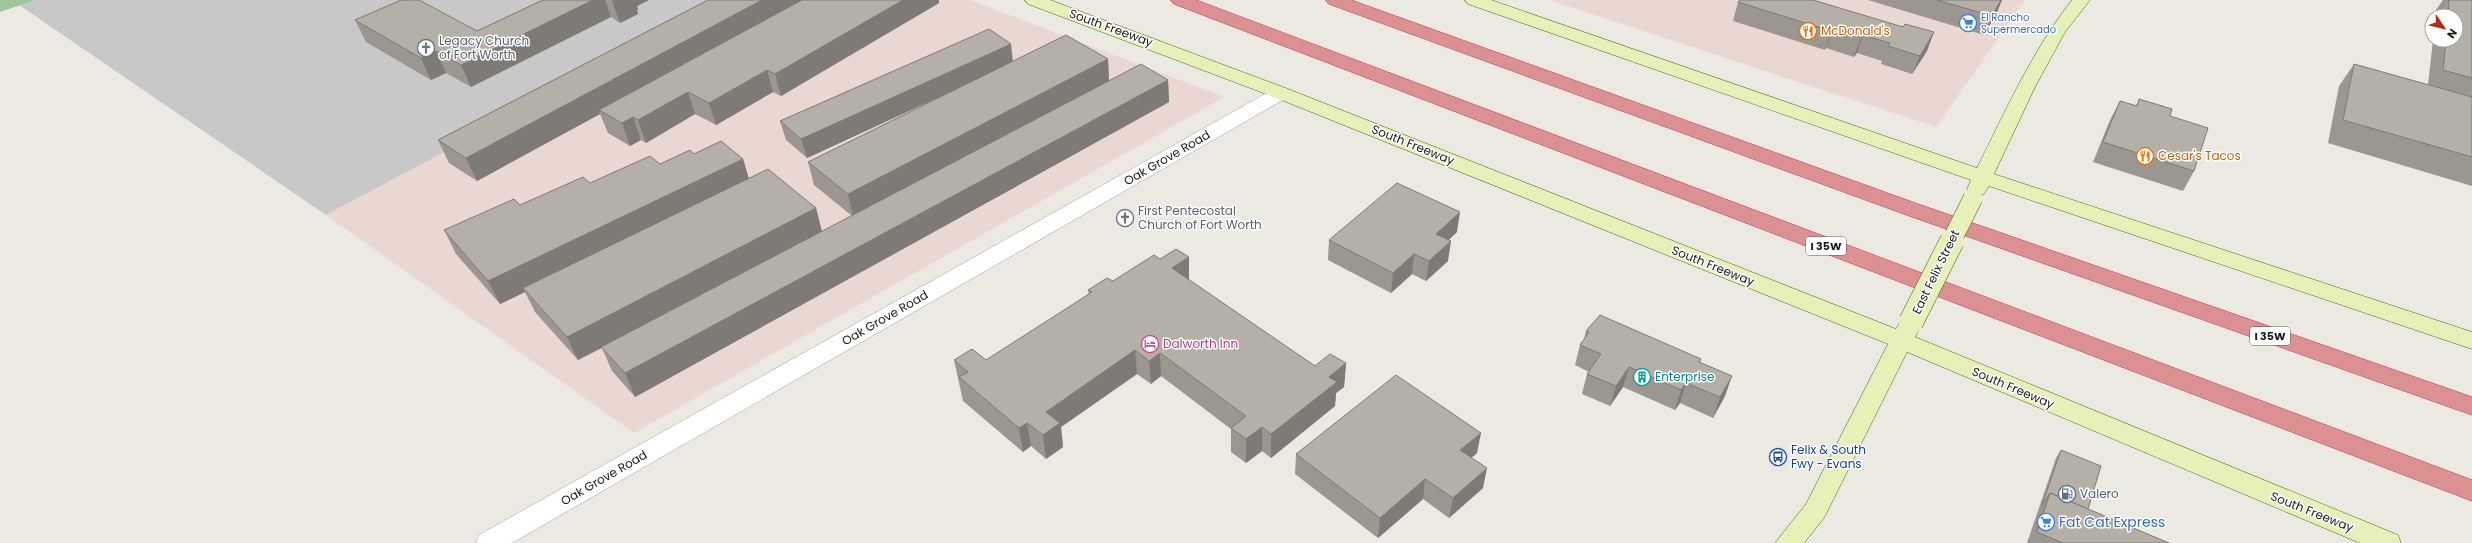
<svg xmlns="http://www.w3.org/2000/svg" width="2472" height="543" viewBox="0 0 2472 543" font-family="Poppins,sans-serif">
<rect width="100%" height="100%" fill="#ebe9e1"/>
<g fill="#ebd7d1">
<polygon points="730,0 970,0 1224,97 634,433 326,215"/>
<polygon points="1549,0 2025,0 1936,127"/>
</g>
<polygon fill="#c8c8c8" points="35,0 730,0 326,215 19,5"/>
<polygon fill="#9fc69a" points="0,0 35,0 0,12"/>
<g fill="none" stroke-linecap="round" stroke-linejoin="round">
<g stroke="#9e9e9e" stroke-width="1">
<polygon id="street" points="1281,87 1288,89 1290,93 1288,97 512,543 476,543 479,535 1274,89"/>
</g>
<g stroke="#4c6310" stroke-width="1">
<g id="secondary">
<polygon points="1025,0 1050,0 1288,89 1896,329 1900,322 1908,320 1916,322 1920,328 1915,337 2398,535 2401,543 2360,543 1907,352 1824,518 1804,543 1775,543 1806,504 1888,344 1274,97 1028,4"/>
<path d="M1465 0H1491L1977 168C2006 110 2032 51 2072 0H2090L2065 32 2035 87 1994 174 2472 332V349L1989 186 1984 194 1977 195 1970 194 1967 189 1971 180 1468 4Z"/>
</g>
</g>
<g stroke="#c1354d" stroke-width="1">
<g id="highway">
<polygon points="1171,0 1196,0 2472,480 2472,501 1174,4"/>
<polygon points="1326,0 1351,0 1918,204 2472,397 2472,415 1904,214 1329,4"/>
</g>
</g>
<use href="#street" fill="#fff" fill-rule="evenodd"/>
<use href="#secondary" fill="#e5f1b9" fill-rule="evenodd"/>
<use href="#highway" fill="#db9091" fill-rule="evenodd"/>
<g stroke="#4c6310" stroke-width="20" stroke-linecap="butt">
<polyline id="secondary-bridge-far1" points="1951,242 1973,198"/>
</g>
<g stroke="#4c6310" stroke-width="25" stroke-linecap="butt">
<polyline id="secondary-bridge" points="1911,322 1952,241"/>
</g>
<use href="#secondary-bridge-far1" stroke="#e5f1b9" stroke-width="19"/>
<use href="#secondary-bridge" stroke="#e5f1b9" stroke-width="24"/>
</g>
<g fill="#9b9690">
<polygon points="543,0 649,0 637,6 638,9 637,10 638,14 620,23 611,17 471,87 446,73 431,80 366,42 355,20 477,31"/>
<polygon points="708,0 939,0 939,3 781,96 773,92 716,125 695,114 646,143 641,140 630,146 608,133 600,114 477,181 449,163 438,140"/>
<polygon points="1868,0 2002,0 1997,12 1984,35"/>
<polygon points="2443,0 2472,0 2472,186 2328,143 2339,86 2354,64 2428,85 2433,40 2456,40 2456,16 2435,16 2436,10"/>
<polygon points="1738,2 1927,51 1912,74 1881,64 1882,61 1857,53 1854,57 1826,48 1825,50 1733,21"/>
<polygon points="1108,59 1109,81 1168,80 1169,102 635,397 612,371 602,348 578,360 535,312 525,292 500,304 456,254 444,230 520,205 660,164 694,154 743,159 748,178 816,208 822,232 852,216 814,185 808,162 948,93 807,158 786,140 780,121 1013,61"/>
<polygon points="2139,99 2170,116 2194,171 2183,191 2093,162 2110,120 2120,101 2136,106"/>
<polygon points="1457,232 1448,240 1448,261 1426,281 1412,274 1391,293 1328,260 1329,240"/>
<polygon points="1189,257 1189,280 1315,366 1346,363 1344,387 1336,393 1335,406 1271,458 1262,451 1246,463 1231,452 1231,429 1161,376 1151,384 1137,374 1061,427 1063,447 1046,459 1031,446 1023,452 963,401 954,360 986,360 1089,295 1088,290"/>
<polygon points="1586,331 1701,359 1700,362 1725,396 1713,418 1680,403 1675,410 1623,387 1610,406 1582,394 1587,374 1589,372 1575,365 1580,345 1584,340"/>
<polygon points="2061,450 2088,509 2169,543 2027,543 2056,458"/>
<polygon points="1477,453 1471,458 1483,488 1449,518 1423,499 1378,538 1295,474 1296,454"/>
</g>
<g fill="#7e7a75">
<polygon points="593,0 605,0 611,17 471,87 461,65"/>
<polygon points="615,0 649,0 637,6 638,9 637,10 638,14 620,23 612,1"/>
<polygon points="762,0 808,0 599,110 600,114 477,181 466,158"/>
<polygon points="903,0 939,0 939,3 781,96 775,74"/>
<polygon points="2001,0 2002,0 1997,12 1984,35 1992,16"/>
<polygon points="1833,29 1826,48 1825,50 1831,31"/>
<polygon points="1934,32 1927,51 1912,74 1920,56"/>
<polygon points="1863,35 1857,53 1854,57 1861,38"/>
<polygon points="1011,44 1013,63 807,158 801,139"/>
<polygon points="436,51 446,73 431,80 421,58"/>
<polygon points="1108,59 1109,82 853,217 848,194"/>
<polygon points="767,70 773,92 716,125 709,103"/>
<polygon points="1168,80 1169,102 635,397 625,373"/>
<polygon points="688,92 695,114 646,143 638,120"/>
<polygon points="633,117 641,140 630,146 622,123"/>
<polygon points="743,159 750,182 523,288 525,292 500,304 488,281"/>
<polygon points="816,208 822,232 578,360 567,337"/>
<polygon points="1460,212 1457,232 1434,254 1436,234"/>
<polygon points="1451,241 1448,261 1426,281 1429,261"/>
<polygon points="1414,254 1412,274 1391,293 1393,273"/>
<polygon points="1189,257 1189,281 1172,268"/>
<polygon points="1135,350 1137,374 1061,427 1063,447 1046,459 1043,435 1046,412"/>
<polygon points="1160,353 1161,376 1151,384 1149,361"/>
<polygon points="1346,363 1344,387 1336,393 1335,406 1271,458 1271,434 1329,377"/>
<polygon points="1629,367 1623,387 1610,406 1616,386"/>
<polygon points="1732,376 1725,396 1713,418 1720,397"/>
<polygon points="1686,383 1680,403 1675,410 1681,390"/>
<polygon points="1027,423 1031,446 1023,452 1019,428"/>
<polygon points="1262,427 1262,451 1246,463 1246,439"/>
<polygon points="1481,433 1477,453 1457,470 1460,450"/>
<polygon points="1487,468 1483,488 1449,518 1453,498"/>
<polygon points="1425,479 1423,499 1378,538 1380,518"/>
</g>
<g fill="#b4afa7" stroke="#7e7a75">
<polygon points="401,0 419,0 477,31 543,0 593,0 461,65 436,51 421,58 355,20"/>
<polygon points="708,0 762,0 466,158 438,140"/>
<polygon points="802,0 903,0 775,74 767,70 709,103 688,92 638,120 633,117 622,123 599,110"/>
<polygon points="1740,0 1813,0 1903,27 1905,24 1934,32 1920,56 1888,46 1890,43 1863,35 1861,38 1833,29 1831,31 1738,2"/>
<polygon points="1937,0 2001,0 1992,16"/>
<polygon points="2449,0 2472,0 2472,78 2443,70 2446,40 2456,40 2456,16 2448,16"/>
<polygon points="989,29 1011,44 801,139 780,121"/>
<polygon points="1066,35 1108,59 848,194 808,162"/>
<polygon points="1141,64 1168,80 625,373 601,347"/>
<polygon points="2354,64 2472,97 2472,157 2343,120"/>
<polygon points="2139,99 2172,109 2170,116 2208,128 2194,171 2103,142 2120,101 2137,106"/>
<polygon points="721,141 743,159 488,281 444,230 514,199 520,205 583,177 590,183 650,156 660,164 690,150 694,154"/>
<polygon points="768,169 816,208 567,337 523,288"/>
<polygon points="1397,183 1460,212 1436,234 1451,241 1429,261 1414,254 1393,273 1329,240"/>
<polygon points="1176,249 1189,257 1172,268 1315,366 1330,354 1346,363 1329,377 1337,382 1271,434 1262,427 1246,439 1231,428 1246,416 1160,353 1149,361 1135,350 1046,412 1060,423 1043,435 1027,423 1019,428 959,377 968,372 954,360 972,349 986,360 1092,292 1088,290 1107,278 1113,281 1154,255 1160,259"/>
<polygon points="1600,315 1701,359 1699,362 1732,376 1720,397 1686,383 1681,390 1629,367 1616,386 1587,374 1601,354 1580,345 1589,332 1586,331"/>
<polygon points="1396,375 1481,433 1460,450 1487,468 1453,498 1425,479 1380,518 1296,454"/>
<polygon points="2061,450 2101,466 2088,509 2050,493 2042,505"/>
<polygon points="2050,493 2169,543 2063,543 2037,532"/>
</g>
<defs>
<g id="supermarket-ring" transform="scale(0.9)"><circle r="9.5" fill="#fff" stroke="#3f7fe0" stroke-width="1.5"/><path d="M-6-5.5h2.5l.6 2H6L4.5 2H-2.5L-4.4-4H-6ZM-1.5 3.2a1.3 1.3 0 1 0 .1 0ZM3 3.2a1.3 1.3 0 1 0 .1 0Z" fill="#3f7fe0"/></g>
<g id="restaurant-ring" transform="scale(0.9)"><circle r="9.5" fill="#fff" stroke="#e8710a" stroke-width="1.5"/><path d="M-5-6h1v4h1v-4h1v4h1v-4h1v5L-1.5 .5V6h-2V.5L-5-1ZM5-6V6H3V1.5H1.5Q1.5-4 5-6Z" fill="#e8710a"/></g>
<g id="church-ring" transform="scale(0.9)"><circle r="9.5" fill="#fff" stroke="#6b7280" stroke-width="1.5"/><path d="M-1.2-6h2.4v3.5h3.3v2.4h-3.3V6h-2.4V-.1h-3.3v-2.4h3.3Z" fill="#6b7280"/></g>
<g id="hotel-ring" transform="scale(0.9)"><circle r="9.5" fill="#fff" stroke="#d1479c" stroke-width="1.5"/><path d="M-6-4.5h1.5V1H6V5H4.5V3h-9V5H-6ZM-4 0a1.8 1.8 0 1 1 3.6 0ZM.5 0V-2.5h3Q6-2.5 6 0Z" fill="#d1479c"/></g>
<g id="building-ring" transform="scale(0.9)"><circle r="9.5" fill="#fff" stroke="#0f9aa8" stroke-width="1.5"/><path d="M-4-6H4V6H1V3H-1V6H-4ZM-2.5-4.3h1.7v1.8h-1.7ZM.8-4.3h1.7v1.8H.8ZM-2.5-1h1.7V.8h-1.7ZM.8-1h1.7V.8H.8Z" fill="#0f9aa8"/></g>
<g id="bus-ring" transform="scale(0.9)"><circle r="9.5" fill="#fff" stroke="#1a4fb4" stroke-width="1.5"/><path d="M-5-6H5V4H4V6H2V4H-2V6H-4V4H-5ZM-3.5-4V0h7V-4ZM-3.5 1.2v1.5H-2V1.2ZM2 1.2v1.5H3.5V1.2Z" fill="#1a4fb4"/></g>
<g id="fuel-ring" transform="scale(0.9)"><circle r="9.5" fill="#fff" stroke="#5c6f8a" stroke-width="1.5"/><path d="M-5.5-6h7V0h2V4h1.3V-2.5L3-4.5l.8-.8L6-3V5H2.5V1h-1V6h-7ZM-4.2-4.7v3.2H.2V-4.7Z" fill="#5c6f8a"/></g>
</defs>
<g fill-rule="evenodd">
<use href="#supermarket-ring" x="1968" y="23"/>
<use href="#restaurant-ring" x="1808" y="31"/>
<use href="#church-ring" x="426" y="48"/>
<use href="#restaurant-ring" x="2145" y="156"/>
<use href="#church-ring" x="1125" y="218"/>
<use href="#hotel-ring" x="1150" y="344"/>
<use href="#building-ring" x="1642" y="377"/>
<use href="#bus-ring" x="1778" y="457"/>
<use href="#fuel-ring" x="2067" y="494"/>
<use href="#supermarket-ring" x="2046" y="522"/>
</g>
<g text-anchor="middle" stroke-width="3" stroke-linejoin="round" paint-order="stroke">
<g font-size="10" fill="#366cbe" stroke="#fff" text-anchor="start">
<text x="1981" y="21">El Rancho<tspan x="1981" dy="12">Supermercado</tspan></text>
</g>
<g fill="#fff" stroke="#5f5f5f" stroke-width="1">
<rect x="1806" y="237" width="40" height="18" rx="3"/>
<rect x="2250" y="327" width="40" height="18" rx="3"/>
</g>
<g font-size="11" font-weight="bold" fill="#1a1a1a">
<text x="1826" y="250">I 35W</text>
<text x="2270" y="340">I 35W</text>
</g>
<g font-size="12" fill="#1a1a1a" stroke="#fff">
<text transform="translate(1111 28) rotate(20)" y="4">South Freeway</text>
<text transform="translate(1413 145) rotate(22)" y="4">South Freeway</text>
<text transform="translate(1167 158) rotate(-30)" y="4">Oak Grove Road</text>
<text transform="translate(1713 266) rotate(22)" y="4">South Freeway</text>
<text transform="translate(1936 272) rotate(-64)" y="4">East Felix Street</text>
<text transform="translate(885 318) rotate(-30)" y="4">Oak Grove Road</text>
<text transform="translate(2013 388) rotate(23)" y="4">South Freeway</text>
<text transform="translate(604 478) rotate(-30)" y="4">Oak Grove Road</text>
<text transform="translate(2312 512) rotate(22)" y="4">South Freeway</text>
</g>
<g font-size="12" fill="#c56008" stroke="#fff" text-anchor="start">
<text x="1821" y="35">McDonald's</text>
<text x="2158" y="160">Cesar's Tacos</text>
</g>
<g font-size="12" fill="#5b616d" stroke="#fff" text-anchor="start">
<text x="439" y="45">Legacy Church<tspan x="439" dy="14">of Fort Worth</tspan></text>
<text x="1138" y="215">First Pentecostal<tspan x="1138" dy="14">Church of Fort Worth</tspan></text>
</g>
<g font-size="12" fill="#b23c85" stroke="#fff" text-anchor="start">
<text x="1163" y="348">Dalworth Inn</text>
</g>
<g font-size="12" fill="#0d838f" stroke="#fff" text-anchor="start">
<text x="1655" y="381">Enterprise</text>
</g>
<g font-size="12" fill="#164399" stroke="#fff" text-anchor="start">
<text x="1791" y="454">Felix &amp; South<tspan x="1791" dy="14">Fwy - Evans</tspan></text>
</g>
<g font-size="12" fill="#4e5e75" stroke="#fff" text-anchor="start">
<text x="2080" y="498">Valero</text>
</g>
<g font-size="14" fill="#366cbe" stroke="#fff" text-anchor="start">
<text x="2059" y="527">Fat Cat Express</text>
</g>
</g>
<g transform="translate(2444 28) rotate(125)"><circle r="19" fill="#ffffff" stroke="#a3a3a3"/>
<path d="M0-3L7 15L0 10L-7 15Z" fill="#b02f15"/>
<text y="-6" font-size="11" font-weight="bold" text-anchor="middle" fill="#1a1a1a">N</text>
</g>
</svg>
